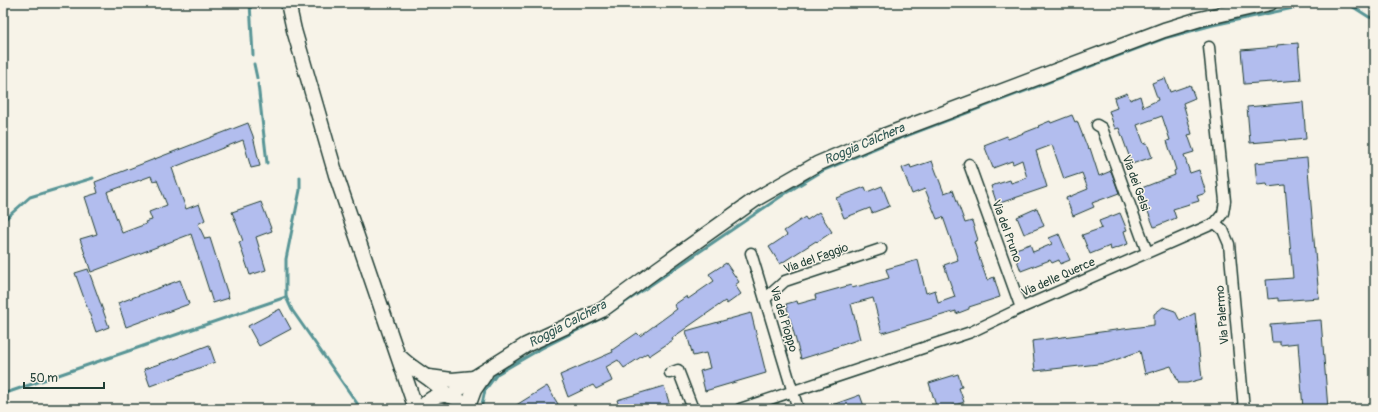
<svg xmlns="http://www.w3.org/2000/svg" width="1378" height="412" viewBox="0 0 1378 412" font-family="Pangolin,sans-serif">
<rect width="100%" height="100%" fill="#f7f3e8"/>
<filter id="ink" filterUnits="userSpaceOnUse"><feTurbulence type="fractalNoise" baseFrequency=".025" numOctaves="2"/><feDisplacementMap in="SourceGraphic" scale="8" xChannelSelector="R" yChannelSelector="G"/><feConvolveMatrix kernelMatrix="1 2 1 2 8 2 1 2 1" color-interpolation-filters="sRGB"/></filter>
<g filter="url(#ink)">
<polygon fill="#bcdd97" stroke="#6e8d66" points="777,403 788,409 761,409"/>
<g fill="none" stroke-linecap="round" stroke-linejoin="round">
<g stroke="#589596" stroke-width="3">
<polyline points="250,3 253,55"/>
<polyline points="1347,3 1369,17 1375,18"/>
<polyline points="254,64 257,78"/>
<polyline points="258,84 267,163"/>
<polyline points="300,177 300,190 286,259 286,297 292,310 361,409"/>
<polyline points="3,221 30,197 93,178"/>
<polyline points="3,394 286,297"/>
<polyline points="481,409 485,390 497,374 542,348 602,318 786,193 824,170 885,144 1165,38 1213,25 1317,3"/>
</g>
</g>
<g fill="#b2bdee" stroke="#1f3d34" fill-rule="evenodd">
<polygon points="1298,43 1301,80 1244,84 1241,50 1277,47 1277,45"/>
<polygon points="1165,78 1170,92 1190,85 1195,98 1183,103 1192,134 1188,135 1194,152 1184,155 1190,173 1199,170 1206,193 1197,196 1199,201 1173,209 1176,218 1154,227 1139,189 1175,175 1174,171 1176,170 1167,141 1170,140 1162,116 1137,125 1144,144 1147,143 1152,157 1132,164 1119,128 1115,129 1109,111 1117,108 1114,98 1127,93 1130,100 1140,96 1143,107 1158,100 1152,83"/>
<polygon points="1303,102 1306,139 1285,141 1285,140 1250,143 1247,107"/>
<polygon points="1072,115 1075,122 1077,121 1088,149 1090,148 1099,176 1111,171 1119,193 1092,203 1094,207 1073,216 1066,198 1088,189 1082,173 1064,179 1052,145 1036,151 1047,187 997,204 991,186 1010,180 1011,183 1027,178 1022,160 1013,164 1012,161 993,168 984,145 1007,136 1008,139 1039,127 1038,126 1050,121 1051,123"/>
<path d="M248 123 253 136 260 166 251 168 243 140 172 168 186 209 199 204 205 220 198 224 205 239 210 238 229 298 213 303 191 234 91 272 80 239 97 234 85 197 98 193 95 182ZM151 176 153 181 157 180 167 205 149 212 152 220 145 222 146 224 122 233 107 192Z"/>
<polygon points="1307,158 1319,298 1278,301 1278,298 1268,299 1266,280 1293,278 1285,185 1268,187 1267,184 1257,185 1255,163"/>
<polygon points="932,161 944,193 953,190 965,223 972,221 978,240 974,242 987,280 994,277 1000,297 969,307 969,309 956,314 956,311 882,333 873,298 851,304 860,339 833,348 833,349 801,359 786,304 797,301 798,304 816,299 815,295 851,285 852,288 889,278 886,269 918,260 926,293 935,290 938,303 955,297 944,265 958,260 943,217 937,219 925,189 912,194 902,168 910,165 911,168"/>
<polygon points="882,186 890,206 872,213 870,208 844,218 836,198 865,187 867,192"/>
<polygon points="261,202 272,231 256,237 266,270 250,275 239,242 243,241 232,212"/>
<polygon points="1037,208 1044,226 1024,234 1017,217"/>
<polygon points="819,212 832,232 817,242 816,241 780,264 769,247 787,235 784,231 805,217 807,220"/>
<polygon points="1120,213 1127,230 1124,231 1128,244 1111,250 1110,246 1090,254 1082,235 1102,228 1099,221"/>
<polygon points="1059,234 1070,260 1060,264 1059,260 1052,263 1050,260 1021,271 1013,250 1030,244 1033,252 1052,244 1049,238"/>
<polygon points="726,263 739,282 735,285 741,294 727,304 725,301 672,338 673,340 649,356 647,353 624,368 618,360 606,367 612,381 596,389 593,385 568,397 560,375 613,352 612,350 637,333 640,336 677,309 674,305 687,296 688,299 714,281 709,274"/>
<polygon points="88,269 109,327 96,332 75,273"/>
<polygon points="180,280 189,304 126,327 118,303"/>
<polygon points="1163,307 1175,311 1180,321 1195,313 1202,379 1187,383 1179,383 1171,366 1145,374 1140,351 1107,363 1035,371 1032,341 1154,325 1154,314"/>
<polygon points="280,309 291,329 259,346 248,326"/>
<polygon points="751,313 766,373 705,391 700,371 710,368 706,353 693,356 686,331"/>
<polygon points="1321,320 1328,409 1303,409 1298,343 1280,345 1280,342 1272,342 1270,324"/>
<polygon points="209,345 215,362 150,386 144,369 180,357 180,356"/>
<polygon points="958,374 962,387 959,388 964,402 944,409 937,409 929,383"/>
<polygon points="547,386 561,409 510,409 526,399"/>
<polygon points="664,386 671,409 620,409 617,400"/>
<polygon points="860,395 865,409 824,409 824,408"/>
</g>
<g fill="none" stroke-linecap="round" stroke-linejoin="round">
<g stroke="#1f3d34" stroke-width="13">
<g id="street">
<polyline points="1097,125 1102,128 1147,252"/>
<polyline points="969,164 1021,308"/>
<polyline points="1215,223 1223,230 1229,244 1244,409"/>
<polyline points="751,253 798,409"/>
<polyline points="765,299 785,281 881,249"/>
<polyline points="670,373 678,370 693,409"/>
<polyline points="740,409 971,332 1021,308 1215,223 1223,213 1225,201 1209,47"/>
</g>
</g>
<g stroke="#1f3d34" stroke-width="17">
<g id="secondary">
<polyline points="288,3 294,30 336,175 416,409"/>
<path d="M400 357C415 372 432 377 447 395"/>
<polyline points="429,377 452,380 474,378"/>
<polyline points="450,396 474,378 526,345 602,310 659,268 756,199 817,164 878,138 1164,30 1200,19 1270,3"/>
<path d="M421 409C434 391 454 390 466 409"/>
<polyline points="467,409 474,390 485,374"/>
</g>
</g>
<use href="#street" stroke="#f7f3e8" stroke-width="10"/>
<use href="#secondary" stroke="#f7f3e8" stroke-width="14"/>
</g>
</g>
<g text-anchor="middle" stroke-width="3" stroke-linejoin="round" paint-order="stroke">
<g font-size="12" fill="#1f3d34" stroke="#f7f3e8">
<text transform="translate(1136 183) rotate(70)" y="4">Via dei Gelsi</text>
<text transform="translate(1007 231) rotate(70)" y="4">Via del Pruno</text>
<text transform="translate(816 258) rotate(-20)" y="4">Via del Faggio</text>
<text transform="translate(1058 277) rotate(-24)" y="4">Via delle Querce</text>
<text transform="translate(1222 315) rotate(-95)" y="4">Via Palermo</text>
<text transform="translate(784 319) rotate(73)" y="4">Via del Pioppo</text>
</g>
<g font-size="13" font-style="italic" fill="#325a55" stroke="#f7f3e8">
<text transform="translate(864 143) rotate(-23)" y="5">Roggia Calchera</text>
<text transform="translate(567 323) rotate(-28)" y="5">Roggia Calchera</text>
</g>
</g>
<rect width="1378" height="412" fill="none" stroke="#f7f3e8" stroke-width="16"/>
<rect x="8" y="8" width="1362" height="396" fill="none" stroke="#1f3d34" stroke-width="1.5" filter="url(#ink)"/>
<path d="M24 382v6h80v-6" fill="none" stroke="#1f3d34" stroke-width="2"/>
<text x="30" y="382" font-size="12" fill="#1f3d34" stroke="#f7f3e8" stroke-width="3" paint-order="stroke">50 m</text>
</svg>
